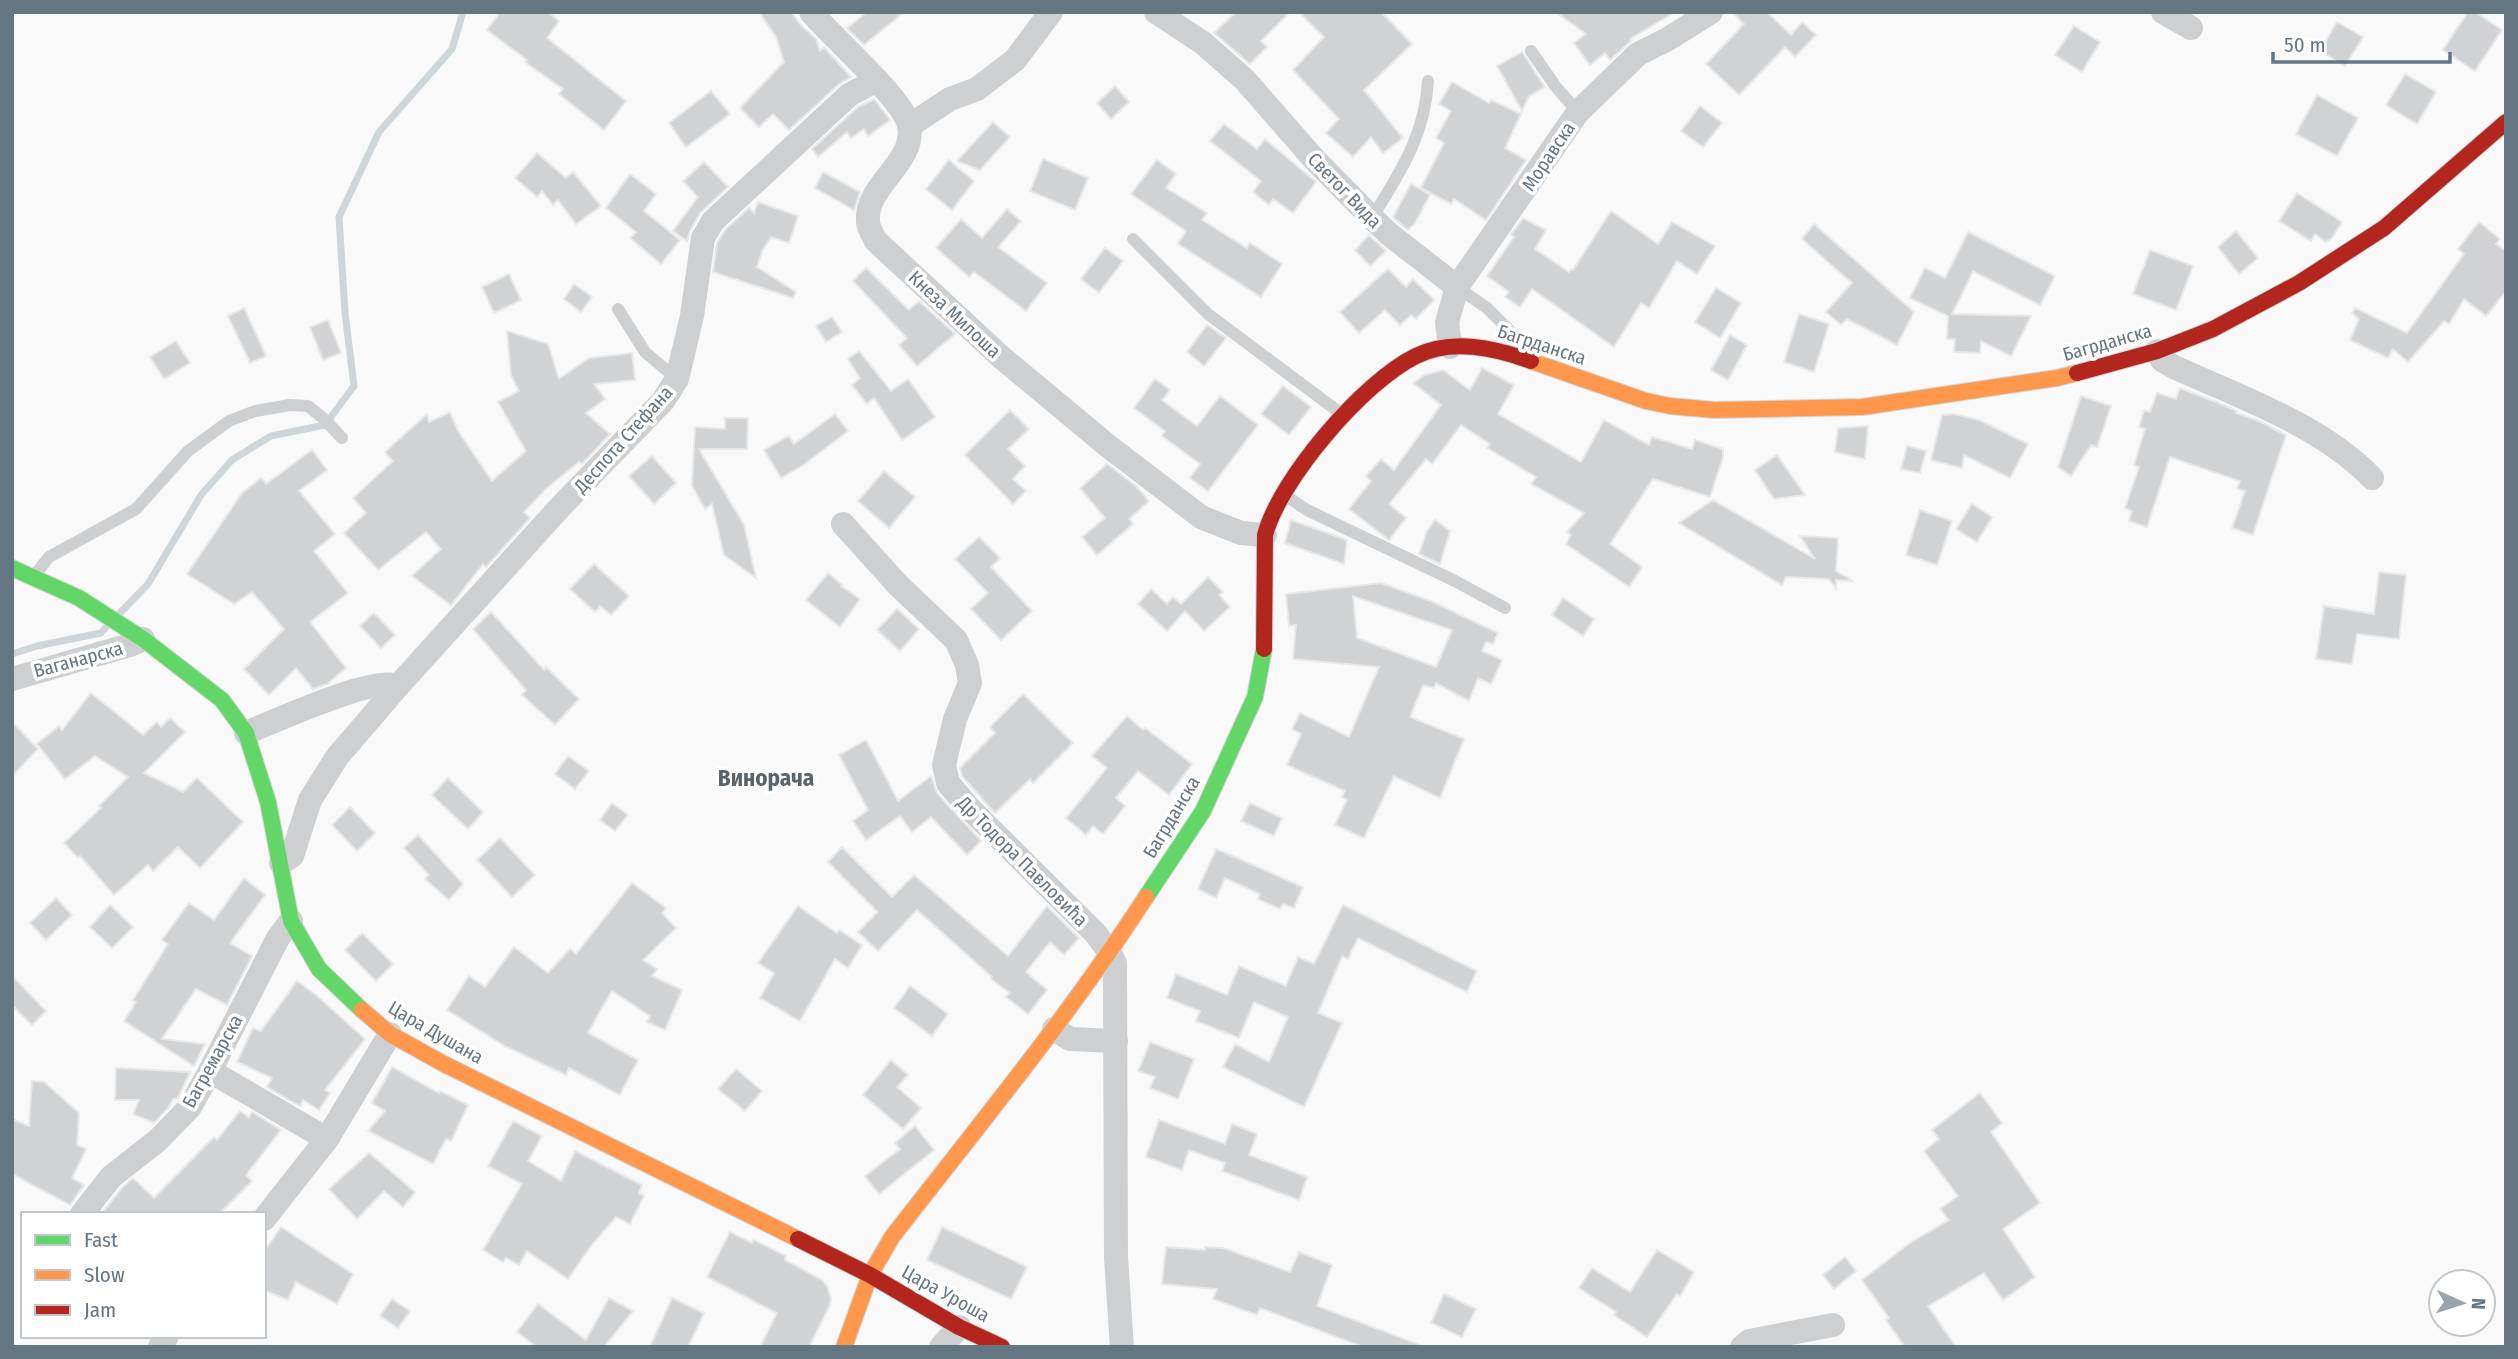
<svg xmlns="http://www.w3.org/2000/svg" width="2518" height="1359" viewBox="0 0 2518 1359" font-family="'Fira Sans Condensed',sans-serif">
<rect width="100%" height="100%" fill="#f9f9f9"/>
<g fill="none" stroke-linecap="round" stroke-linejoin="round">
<g stroke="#ced6d9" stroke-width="7">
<polyline points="120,613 148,584 201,495 232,460 271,436 325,425 354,386 345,313 339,217 379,132 452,49 463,12"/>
<polyline points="12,654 37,646 101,633 107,626"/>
</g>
</g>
<g fill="#d0d2d3" stroke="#e8e8e8" stroke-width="2" fill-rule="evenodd">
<polygon points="500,12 548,12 559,21 547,38 626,101 604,130 559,94 563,89 525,62 527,60 487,30"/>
<polygon points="759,12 791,12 801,25 816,39 820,51 824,47 851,77 839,84 789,130 773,114 759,127 740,108 784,62 776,37"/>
<polygon points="867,12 904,12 864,45 847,28"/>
<polygon points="1236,12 1290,12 1261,41 1267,47 1250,64 1214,33"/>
<polygon points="1299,12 1381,12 1412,44 1364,90 1403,138 1383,153 1371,137 1353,157 1326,133 1339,119 1293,70 1324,37"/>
<polygon points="1556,12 1675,12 1630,39 1631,41 1610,60 1605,53 1590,65 1574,43 1586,34"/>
<polygon points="1732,12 1767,12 1791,35 1802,22 1816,35 1795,57 1785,47 1739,95 1706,64 1744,24"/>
<polygon points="2468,12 2475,12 2502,30 2475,71 2443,50"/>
<polygon points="2337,22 2363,37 2345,66 2320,51"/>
<polygon points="2074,26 2100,42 2082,72 2055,55"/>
<polygon points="1522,52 1545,87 1529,96 1522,111 1497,66"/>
<polygon points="2405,74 2436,92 2417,124 2386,105"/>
<polygon points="1452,82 1489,103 1491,100 1521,114 1505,148 1526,160 1486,220 1454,199 1451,204 1421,188 1444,143 1436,138 1451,111 1439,104"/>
<polygon points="1115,86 1129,102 1111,119 1097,103"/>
<polygon points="711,91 730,114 686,147 669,123"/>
<polygon points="2317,95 2358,118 2337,156 2296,134"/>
<polygon points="874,99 890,120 868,136 864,129 851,138 847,132 818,157 812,149 858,107"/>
<polygon points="1700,106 1722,123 1703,147 1681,131"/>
<polygon points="993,122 1010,137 980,170 957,161"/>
<polygon points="1224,124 1257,149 1265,139 1316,182 1293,213 1273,199 1269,205 1253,192 1261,181 1210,141"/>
<polygon points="537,153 566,178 573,172 601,206 576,224 558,200 553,205 542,191 537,197 515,178"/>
<polygon points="1043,159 1088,178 1075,210 1030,191"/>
<polygon points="949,160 974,181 952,210 926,189"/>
<polygon points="1157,160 1176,174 1166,188 1207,213 1202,220 1247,248 1250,243 1282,264 1261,297 1178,244 1186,231 1131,194"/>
<polygon points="704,162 728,187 700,213 690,231 687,241 673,231 698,197 683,181"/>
<polygon points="823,172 860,192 854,210 815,188"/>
<polygon points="630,174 656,194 644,211 680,240 661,264 630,238 636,232 606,208"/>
<polygon points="1411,184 1430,195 1415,223 1408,230 1393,217"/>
<polygon points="2297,193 2342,222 2332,238 2326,242 2315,234 2311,241 2279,221"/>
<polygon points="758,202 798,216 789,243 771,237 762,251 757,267 796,292 793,298 713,272 717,243 725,230 749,208 754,213"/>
<polygon points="1007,209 1021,221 998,247 1047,283 1026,311 974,272 969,277 936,248 961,219 982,238"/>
<polygon points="1611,211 1658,244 1672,222 1715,246 1697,274 1677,261 1649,308 1641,303 1614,347 1532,289 1520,307 1505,297 1509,292 1487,276 1514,237 1511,235 1523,218 1546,230 1535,249 1569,272 1571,269 1573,270"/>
<polygon points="2479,222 2500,239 2496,244 2506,251 2506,291 2486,316 2464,299 2449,324 2444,321 2408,362 2393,349 2388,358 2350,340 2359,319 2352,313 2355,308 2407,333 2464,254 2458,249"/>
<polygon points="1814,224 1914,312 1897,345 1847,319 1841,325 1826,312 1852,283 1802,239"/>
<polygon points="2236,231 2258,258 2239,274 2218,247"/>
<polygon points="1968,232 2055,276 2040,305 1973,271 1952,314 2031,316 2011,356 1981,341 1980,353 1954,352 1955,339 1947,339 1948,316 1910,298 1925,268 1945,278"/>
<polygon points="1369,235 1386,251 1370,266 1355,250"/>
<polygon points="1105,248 1123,261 1099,293 1081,279"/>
<polygon points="2150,250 2193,266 2176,310 2133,294"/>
<polygon points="866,268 909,310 919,301 955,334 917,366 899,345 907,338 853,281"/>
<polygon points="1388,269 1406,287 1413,279 1434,300 1416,319 1411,315 1400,325 1385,310 1359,333 1340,312"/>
<polygon points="509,274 521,300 494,313 482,287"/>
<polygon points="574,284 592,297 581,312 564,299"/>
<polygon points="1716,288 1741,303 1720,338 1695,322"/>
<polygon points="244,308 266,356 250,363 228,316"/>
<polygon points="1799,314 1829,324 1814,372 1784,362"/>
<polygon points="832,317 842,332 826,342 816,326"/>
<polygon points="328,320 341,353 323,360 310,327"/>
<polygon points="1207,325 1226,338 1204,366 1187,352"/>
<polygon points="507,331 548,344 559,379 589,358 632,353 635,380 594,384 605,399 586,413 610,434 582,464 579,462 547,488 524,512 530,518 486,567 483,564 451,605 412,576 441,549 426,532 378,570 344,533 366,513 353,498 393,461 385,452 427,414 429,422 450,412 458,431 492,481 526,451 498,402 519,391 511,375"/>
<polygon points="1730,335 1747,345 1728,380 1711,370"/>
<polygon points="176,341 190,363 164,379 150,357"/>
<polygon points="859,351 891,391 908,379 935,417 902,440 874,398 867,404 852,385 860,378 848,359"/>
<polygon points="1482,368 1514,385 1498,414 1581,462 1604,420 1649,445 1652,437 1692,449 1695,440 1723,449 1723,457 1710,497 1653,479 1610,544 1642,567 1629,587 1566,544 1571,535 1567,532 1584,513 1531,484 1536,477 1487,448 1490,444 1461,425 1432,464 1426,459 1389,504 1406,518 1389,540 1349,509 1371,481 1366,476 1381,459 1394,470 1441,405 1413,383 1425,375 1443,370 1470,390"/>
<polygon points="1155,379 1170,390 1162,400 1197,426 1220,396 1258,425 1208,491 1190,478 1200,464 1162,436 1165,431 1134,408"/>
<polygon points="1283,386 1311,407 1289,435 1261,414"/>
<polygon points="2180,388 2221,404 2237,411 2236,413 2259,421 2286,435 2253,535 2232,528 2245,491 2237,489 2240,481 2170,457 2147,527 2129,521 2132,511 2125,508 2139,467 2134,465 2145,429 2139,427 2144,410 2150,412 2157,393 2176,399"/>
<polygon points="2081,396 2111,406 2097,447 2091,445 2071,476 2058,467"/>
<polygon points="1010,410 1029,429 1008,449 1025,466 1013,479 1026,491 1013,504 965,455"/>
<polygon points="835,414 848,431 805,464 781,478 764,450 789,436 794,444"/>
<polygon points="1954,414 1979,420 2028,444 2010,478 1964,455 1962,468 1931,460 1942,415"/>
<polygon points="725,418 748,418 747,449 699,449 744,525 756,578 724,555 712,504 705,509 692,486 695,427 725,429"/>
<polygon points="1868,426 1865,459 1835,452 1838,428"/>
<polygon points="1907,446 1926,451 1920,473 1901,469"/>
<polygon points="312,450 327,470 299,491 335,534 314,551 348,593 310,622 346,668 327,684 313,689 296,668 269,695 244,669 284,629 252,592 234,604 187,574 242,493 261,478 266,484"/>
<polygon points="1777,455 1805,495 1774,499 1755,470"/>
<polygon points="652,456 676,483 654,504 629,476"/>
<polygon points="1107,464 1136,486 1149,501 1129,519 1133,524 1097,555 1082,537 1105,518 1080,488"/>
<polygon points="884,471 915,497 889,528 858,501"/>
<polygon points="1713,500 1815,559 1800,536 1838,538 1836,571 1853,581 1836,580 1836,589 1829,579 1786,577 1782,585 1679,523"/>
<polygon points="1972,504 1992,517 1977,542 1956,529"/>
<polygon points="1920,510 1952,521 1937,565 1906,555"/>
<polygon points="1291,520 1347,540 1344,564 1285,543"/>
<polygon points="1435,520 1450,531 1440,564 1419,554 1427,531"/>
<polygon points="979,537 1000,558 991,567 1032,611 1001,640 971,609 988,593 955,559"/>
<polygon points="594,564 629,596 611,615 600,606 595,612 570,589"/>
<polygon points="2379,572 2406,575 2399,639 2357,634 2352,664 2316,659 2324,606 2374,614"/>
<polygon points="828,573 842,585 841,586 860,599 840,627 806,600"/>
<polygon points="1208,577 1223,592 1219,595 1230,607 1204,631 1185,611 1167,631 1138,604 1151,589 1167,604 1173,597 1181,604"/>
<path d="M1381 583 1433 602 1498 633 1493 644 1486 642 1482 651 1502 660 1491 684 1478 678 1469 701 1436 683 1434 688 1423 685 1410 717 1464 739 1440 798 1394 776 1364 838 1335 825 1347 800 1342 797 1345 791 1287 765 1301 734 1292 729 1300 713 1349 737 1379 667 1293 659 1296 625 1289 626 1286 594ZM1353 596 1452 630 1436 667 1357 638Z"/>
<polygon points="1563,598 1594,619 1583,636 1552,615"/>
<polygon points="897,609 919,629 900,651 877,630"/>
<polygon points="491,612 544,670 546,667 579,699 555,725 522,695 526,690 473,629"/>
<polygon points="374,613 395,635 381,648 360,626"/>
<polygon points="91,693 143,735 157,722 161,727 170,718 185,732 144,773 183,792 197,778 243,822 200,868 178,847 153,871 148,865 114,895 80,856 78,858 64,843 101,808 99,806 128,777 95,756 65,779 37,744 59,726 62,730"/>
<polygon points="1023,694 1073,743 1033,783 1030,779 995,813 962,776 960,768 995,733 990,727"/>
<polygon points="1127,716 1143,730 1145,728 1192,764 1169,795 1138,771 1116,798 1125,806 1103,834 1093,826 1086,835 1066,818 1107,768 1092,756"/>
<polygon points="12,722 38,749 12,776"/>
<polygon points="866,740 898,801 931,776 937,793 981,841 967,855 931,817 912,832 900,816 866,840 853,821 868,810 839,755"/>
<polygon points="568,756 589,771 575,789 555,774"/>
<polygon points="448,778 483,812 468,829 432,795"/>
<polygon points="612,803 628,815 615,831 600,820"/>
<polygon points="1250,803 1282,818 1274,836 1241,821"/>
<polygon points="350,807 375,833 357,851 332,825"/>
<polygon points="418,835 463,884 449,900 425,879 429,875 404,848"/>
<polygon points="500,838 535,875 512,897 477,860"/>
<polygon points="842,847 892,897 914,875 1008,956 1047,906 1079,938 1064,955 1050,942 1026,972 1047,990 1028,1014 1006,997 1010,993 991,979 992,977 917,910 878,951 858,932 878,912 828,862"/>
<polygon points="1216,849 1303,887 1294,908 1283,904 1280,909 1258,899 1260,894 1225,878 1216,898 1198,889"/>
<polygon points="244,878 265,895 230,943 252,956 227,1005 196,989 162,1039 205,1044 194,1066 124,1021 136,1002 133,1000 168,944 162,940 189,903 214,920"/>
<polygon points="632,883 666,908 662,913 676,928 643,960 657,969 652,976 682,990 665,1030 647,1022 650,1016 612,991 600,1011 588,1033 638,1060 620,1095 569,1068 566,1075 505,1046 447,1010 469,976 485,987 514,947 548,973 570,949 576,954"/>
<polygon points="56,898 72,915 46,940 30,923"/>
<polygon points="110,905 133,927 112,948 90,927"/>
<polygon points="1343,905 1477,971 1467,992 1358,938 1348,959 1342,956 1318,1013 1342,1023 1304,1107 1223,1067 1235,1044 1269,1062 1288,1017 1254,1002 1239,1038 1196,1021 1200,1011 1167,998 1176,974 1227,995 1239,966 1286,986 1298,957 1314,964"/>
<polygon points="798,906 837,933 839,930 862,945 848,968 835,959 800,1021 760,998 774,973 758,963"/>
<polygon points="362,933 393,964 376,981 345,950"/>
<polygon points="12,976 46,1011 32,1025 12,1005"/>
<polygon points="297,981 316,995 365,1039 325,1090 330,1093 319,1110 303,1100 300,1106 267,1087 272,1078 237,1062 253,1028 261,1031"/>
<polygon points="910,986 948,1014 932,1036 894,1008"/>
<polygon points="1150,1042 1194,1059 1178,1099 1150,1088 1155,1077 1138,1071"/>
<polygon points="891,1060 908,1075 897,1087 921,1108 903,1129 863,1095"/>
<polygon points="392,1067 439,1093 440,1091 468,1105 451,1141 446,1139 433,1164 368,1131 385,1111 372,1103"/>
<polygon points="116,1068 190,1072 178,1098 173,1099 169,1107 154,1123 133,1114 139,1100 115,1100"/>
<polygon points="736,1069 762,1091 745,1111 718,1089"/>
<polygon points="32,1081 44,1082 79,1113 77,1145 86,1149 72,1178 84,1185 70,1205 12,1174 12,1119 29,1126"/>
<polygon points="1980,1093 2002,1123 1991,1132 2040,1203 2003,1229 2035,1277 2003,1300 1984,1273 1928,1306 1956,1347 1905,1347 1886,1320 1889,1318 1862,1280 1910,1243 1949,1220 1940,1209 1958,1196 1924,1151 1939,1139 1932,1130"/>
<polygon points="240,1111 249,1118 252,1112 281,1130 246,1175 252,1181 219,1214 101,1214 122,1188 133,1178 154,1198 214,1137 217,1140"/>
<polygon points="1159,1120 1225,1144 1232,1124 1257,1134 1249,1155 1307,1177 1299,1200 1222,1171 1225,1163 1189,1150 1182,1170 1146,1157"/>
<polygon points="513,1121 542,1136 528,1161 561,1181 575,1151 642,1185 639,1193 644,1196 630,1224 616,1217 590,1247 568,1279 527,1251 519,1265 506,1258 503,1262 483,1250 522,1184 488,1166"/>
<polygon points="915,1126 934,1150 879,1194 865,1176 900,1149 895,1143"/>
<polygon points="369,1153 415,1192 403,1207 384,1191 357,1219 329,1189"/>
<polygon points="281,1227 353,1274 337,1304 296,1282 288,1300 264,1290 264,1252"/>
<polygon points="942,1227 1027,1267 1011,1299 927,1260"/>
<polygon points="730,1232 752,1243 754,1240 786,1256 785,1260 822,1280 827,1286 831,1298 830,1305 809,1347 760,1347 777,1313 707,1277"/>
<polygon points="1166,1247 1205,1250 1205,1247 1223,1248 1290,1272 1299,1252 1332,1265 1317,1306 1420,1345 1419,1347 1363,1347 1260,1308 1257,1315 1213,1299 1217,1289 1162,1284"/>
<polygon points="1657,1250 1694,1272 1680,1296 1677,1294 1647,1337 1614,1315 1616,1312 1579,1288 1592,1268 1630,1292"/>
<polygon points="1845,1257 1856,1271 1834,1289 1823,1275"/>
<polygon points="1444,1294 1476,1309 1462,1337 1431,1323"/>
<polygon points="609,1298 633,1311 604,1347 537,1347 517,1332 538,1304 586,1340"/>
<polygon points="672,1298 704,1313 688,1347 650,1347"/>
<polygon points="392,1299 410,1311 398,1328 380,1316"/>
</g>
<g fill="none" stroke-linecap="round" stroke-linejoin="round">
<g stroke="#d5d6d7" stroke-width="18">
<g id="fast">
<polyline points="12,568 79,598 143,639 222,700 246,733 268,802 291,921 319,969 362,1010"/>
<polyline points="1146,897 1203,811 1255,697 1264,649"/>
</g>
</g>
<g stroke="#d5d6d7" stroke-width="18">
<g id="slow">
<polyline points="1531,361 1646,401 1670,406 1714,410 1862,407 2057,378 2077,373"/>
<polyline points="362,1010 390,1034 444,1064 798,1239"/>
<path d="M844 1347 870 1275 892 1237C979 1125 1069 1016 1146 897"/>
</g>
</g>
<g stroke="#d5d6d7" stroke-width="18">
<g id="jam">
<polyline points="2077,373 2157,351 2213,329 2299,283 2384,228 2506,122"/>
<path d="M1264 649 1265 535C1280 479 1363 382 1416 356 1452 338 1495 348 1531 361"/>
<polyline points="798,1239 870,1275 959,1327 1002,1347"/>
</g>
</g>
<g stroke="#cecfd0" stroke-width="12">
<polyline points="1531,51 1556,87 1578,112"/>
<path d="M1372 218C1400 172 1425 136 1428 81"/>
<polyline points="1133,239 1208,314 1343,415"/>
<polyline points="1457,287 1487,308 1511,332 1512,352"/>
<polyline points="618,309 645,352 677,379"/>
<polyline points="1286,496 1307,510 1455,581 1505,608"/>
<polyline points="34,576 49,557 136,509 188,451 229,421 255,411 290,405 308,406 324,419 342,438"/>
</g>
<g stroke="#cecfd0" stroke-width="24">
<path d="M811 12C831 36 903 99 909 125 917 162 865 185 868 221 868 228 873 235 876 241L1001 357 1108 446 1201 517 1241 533 1265 535"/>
<polyline points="1156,12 1203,43 1245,80 1314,159 1372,218 1389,234 1457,287"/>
<polyline points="2163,12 2191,28"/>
<polyline points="909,126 950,99 977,89 1015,60 1051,12"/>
<polyline points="1450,347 1447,322 1457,287 1578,112 1638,54 1668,39 1711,12"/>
<path d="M2157 351 2162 360 2176 368C2241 397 2322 426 2372 478"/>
<polyline points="843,524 898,585 956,640 967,665 970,683 955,719 944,765 948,783 970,809 1096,934 1110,953 1115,963 1116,1258 1122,1347"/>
<polyline points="12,679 130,645 143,639"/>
<path d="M246 733C273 722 375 675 398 686"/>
<polyline points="281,863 292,856 310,800 337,757 398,686 563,504 663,401 677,379 692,316 703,238 713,221 849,95 877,80"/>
<polyline points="1054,1029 1070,1039 1116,1041"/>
<polyline points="210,1071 327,1139"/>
<polyline points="82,1214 111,1177 158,1140 190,1107 210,1071 278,938 291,921"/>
<polyline points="264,1219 327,1139 390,1034"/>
<polyline points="160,1347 167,1336"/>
<polyline points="941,1347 959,1327"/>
<polyline points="1742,1347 1749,1341 1833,1325"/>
</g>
<use href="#fast" stroke="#63d668" stroke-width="16"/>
<use href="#slow" stroke="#ff974d" stroke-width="16"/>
<use href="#jam" stroke="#b3261e" stroke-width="16"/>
</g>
<g text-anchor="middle" stroke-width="7" stroke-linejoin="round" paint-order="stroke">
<g font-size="19" fill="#657683" stroke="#fff">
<text transform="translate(1548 156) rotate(-56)" y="7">Моравска</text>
<text transform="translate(1345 190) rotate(46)" y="7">Светог Вида</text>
<text transform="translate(955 314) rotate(43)" y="7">Кнеза Милоша</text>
<text transform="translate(2107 342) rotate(-16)" y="7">Багрданска</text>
<text transform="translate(1542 344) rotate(18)" y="7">Багрданска</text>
<text transform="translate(623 439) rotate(-48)" y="7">Деспота Стефана</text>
<text transform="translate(78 659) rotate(-15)" y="7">Ваганарска</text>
<text transform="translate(1171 817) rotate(-59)" y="7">Багрданска</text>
<text transform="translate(1023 861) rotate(45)" y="7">Др Тодора Павловића</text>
<text transform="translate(436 1032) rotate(30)" y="7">Цара Душана</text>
<text transform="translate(212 1061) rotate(-61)" y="7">Багремарска</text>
<text transform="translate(946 1293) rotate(29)" y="7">Цара Уроша</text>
</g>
<g font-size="23" font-weight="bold" fill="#57646e" stroke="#fff">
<text x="766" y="786">Винорача</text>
</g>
</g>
<rect width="2518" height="1359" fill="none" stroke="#657683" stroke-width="28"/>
<rect x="21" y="1212" width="245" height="126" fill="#ffffff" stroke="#c1c8cd" stroke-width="2"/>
<rect x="35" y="1235" width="35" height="10" fill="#63d668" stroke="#c1c8cd" stroke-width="2"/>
<text x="84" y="1247" font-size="21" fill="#657683">Fast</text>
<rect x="35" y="1270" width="35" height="10" fill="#ff974d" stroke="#c1c8cd" stroke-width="2"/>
<text x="84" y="1282" font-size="21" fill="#657683">Slow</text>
<rect x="35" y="1305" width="35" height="10" fill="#b3261e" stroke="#c1c8cd" stroke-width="2"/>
<text x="84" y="1317" font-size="21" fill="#657683">Jam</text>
<g transform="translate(2462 1303) rotate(93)"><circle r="33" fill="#ffffff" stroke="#c1c8cd" stroke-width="2"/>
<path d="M0-5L12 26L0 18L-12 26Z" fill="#99a4ac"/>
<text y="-10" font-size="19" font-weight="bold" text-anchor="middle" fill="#657683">N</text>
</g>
<path d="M2273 52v10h177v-10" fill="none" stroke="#657683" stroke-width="3.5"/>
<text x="2284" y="52" font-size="21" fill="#657683" stroke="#ffffff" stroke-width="5" paint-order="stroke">50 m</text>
</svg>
